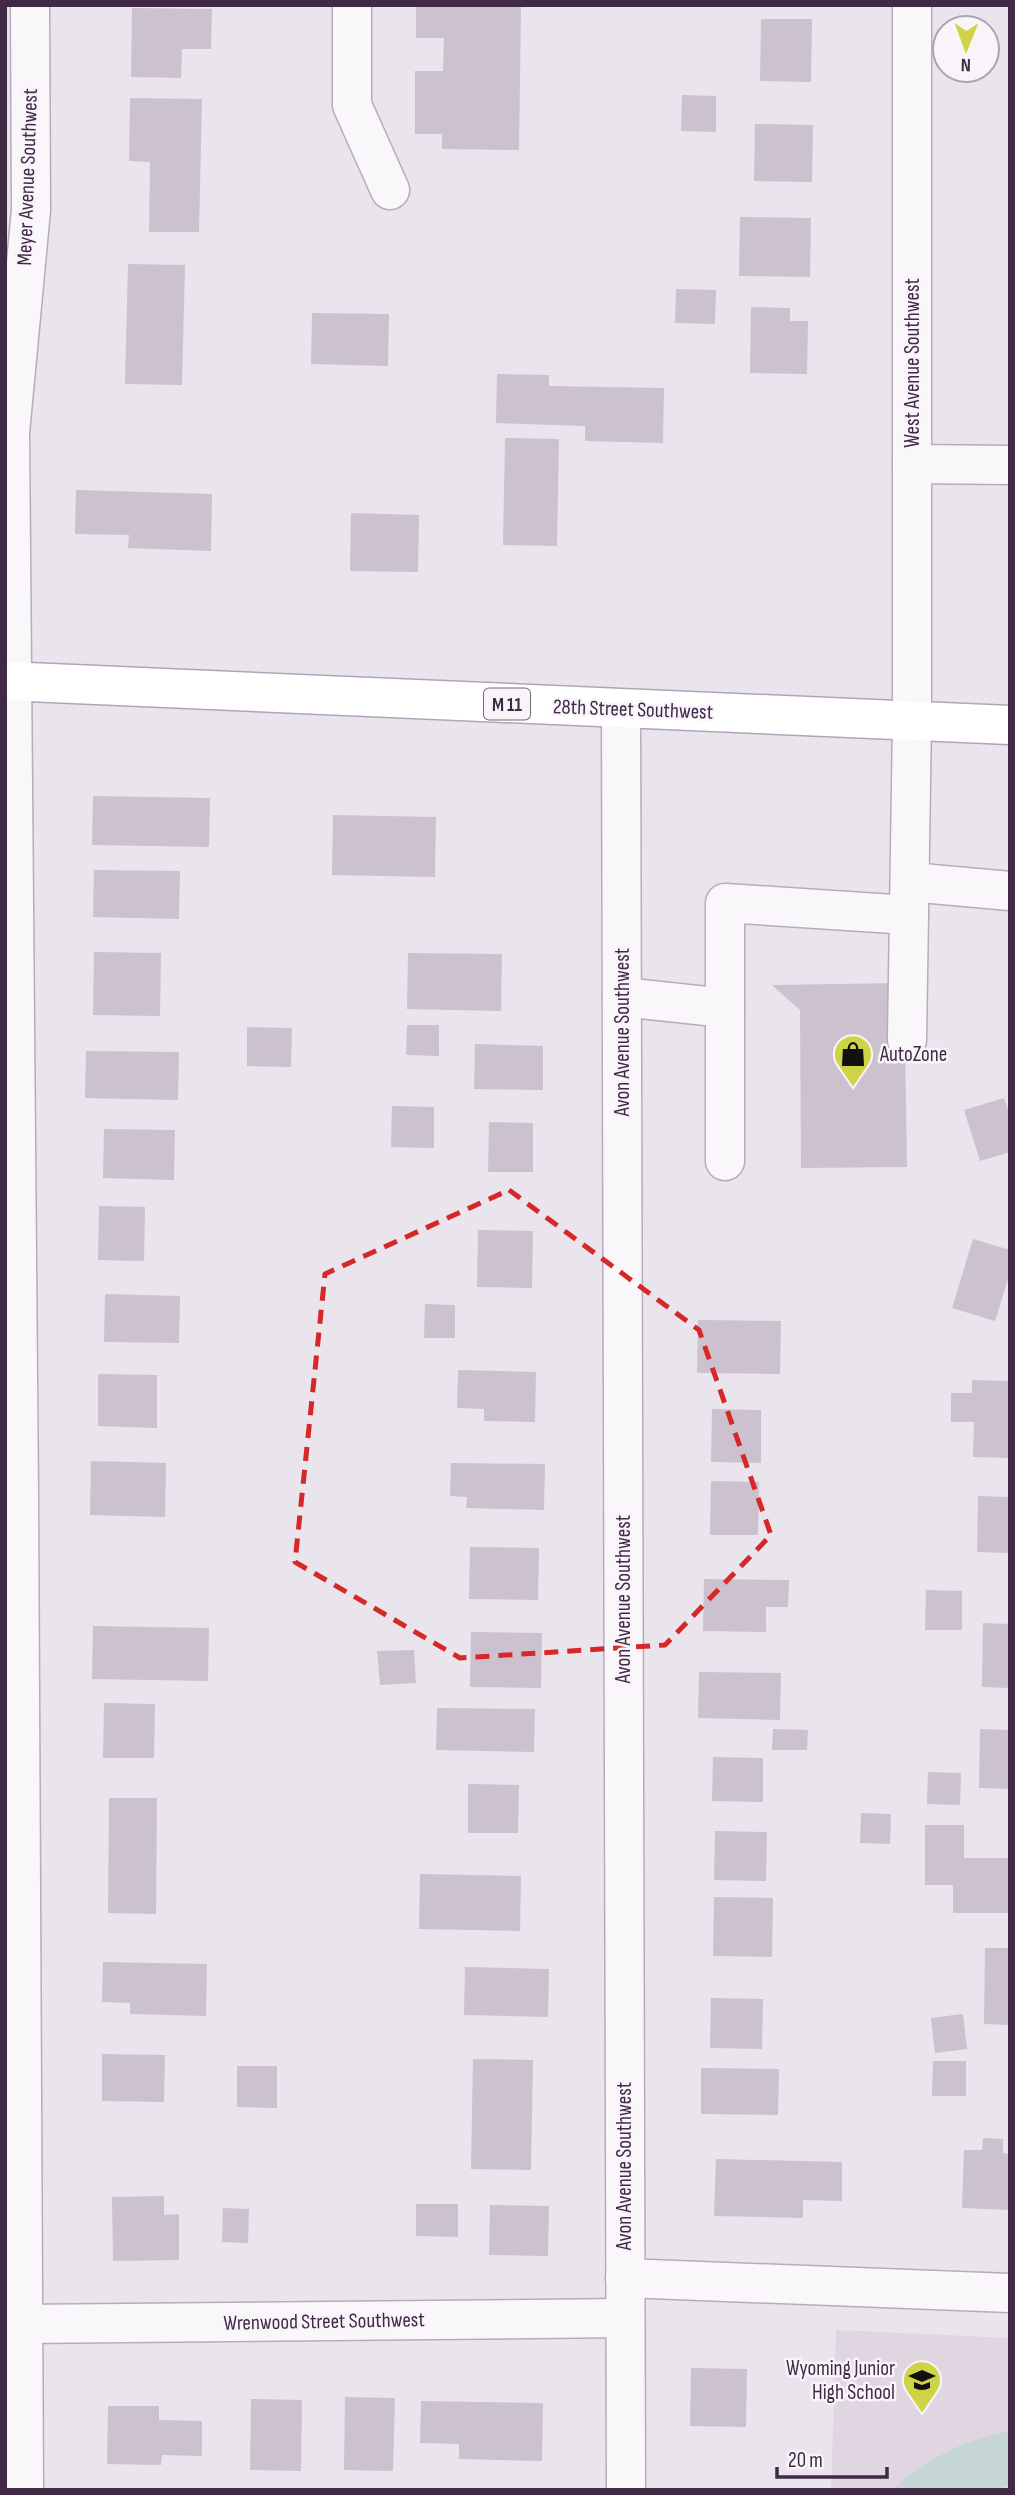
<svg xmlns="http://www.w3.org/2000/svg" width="1015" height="2495" viewBox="0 0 1015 2495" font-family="'Sofia Sans Condensed',sans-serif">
<rect width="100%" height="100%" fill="#eae4ec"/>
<polygon fill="#dfd6e1" points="836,2330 1010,2338 1010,2490 831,2490"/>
<path fill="#c5d6d5" d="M1010 2431V2485L993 2490H893C922 2459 968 2439 1010 2431Z"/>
<g fill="#ccc1cf">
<polygon points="416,5 521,5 519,150 442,149 442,134 415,134 415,71 443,71 444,38 416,38"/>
<polygon points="132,8 212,9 211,49 182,49 181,78 131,77"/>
<polygon points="761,19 812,19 811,82 760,81"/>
<polygon points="682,95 716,96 716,132 681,131"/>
<polygon points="130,98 202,99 199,232 149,232 150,162 129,161"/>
<polygon points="755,124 813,125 812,182 754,181"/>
<polygon points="740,217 811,218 810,277 739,276"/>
<polygon points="128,264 185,265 182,385 125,384"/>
<polygon points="676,289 716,290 715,324 675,323"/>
<polygon points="751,307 790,308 790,321 808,321 807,374 750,373"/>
<polygon points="312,313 389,314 388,366 311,364"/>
<polygon points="497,374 549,375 549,386 664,388 663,443 585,441 585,426 496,423"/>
<polygon points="505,438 559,439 557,546 503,545"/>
<polygon points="76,490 212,494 211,551 128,548 129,535 75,534"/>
<polygon points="351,513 419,515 418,572 350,571"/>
<polygon points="93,796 210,798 209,847 92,845"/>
<polygon points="333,815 436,817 435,877 332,875"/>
<polygon points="94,870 180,871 179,919 93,917"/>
<polygon points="94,952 161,953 160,1016 93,1015"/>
<polygon points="408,953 502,954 501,1011 407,1009"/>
<polygon points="904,983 907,1167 801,1168 800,1010 772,985"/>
<polygon points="407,1025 439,1025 439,1056 406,1055"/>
<polygon points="247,1027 292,1028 291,1067 247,1066"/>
<polygon points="475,1044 543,1046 543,1090 474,1089"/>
<polygon points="86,1051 179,1052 178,1100 85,1098"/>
<polygon points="1004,1098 1010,1115 1010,1152 980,1161 964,1110"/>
<polygon points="392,1106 434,1107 434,1148 391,1147"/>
<polygon points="489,1122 533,1123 533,1172 488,1172"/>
<polygon points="104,1129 175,1130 174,1180 103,1178"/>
<polygon points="99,1206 145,1207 144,1261 98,1260"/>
<polygon points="478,1230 533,1231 532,1288 477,1287"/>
<polygon points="973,1239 1010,1250 1010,1273 995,1321 952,1308"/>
<polygon points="105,1294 180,1296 179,1343 104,1342"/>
<polygon points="425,1304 455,1305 455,1338 424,1338"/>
<polygon points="698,1320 781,1321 780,1374 697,1373"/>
<polygon points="458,1370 536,1372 535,1422 484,1421 484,1409 457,1408"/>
<polygon points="98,1374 157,1375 157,1428 98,1426"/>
<polygon points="972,1380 1010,1381 1010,1458 973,1457 974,1422 951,1422 951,1393 972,1393"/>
<polygon points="712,1409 761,1410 761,1463 711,1462"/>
<polygon points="91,1461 166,1463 165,1517 90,1515"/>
<polygon points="451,1463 545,1464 544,1510 466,1508 467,1497 450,1496"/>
<polygon points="711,1481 759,1482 758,1535 710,1535"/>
<polygon points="978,1496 1010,1497 1010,1553 977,1552"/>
<polygon points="470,1547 539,1548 538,1600 469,1599"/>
<polygon points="704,1579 789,1580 788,1607 766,1607 766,1632 703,1631"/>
<polygon points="926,1590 962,1591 962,1630 925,1630"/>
<polygon points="983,1623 1010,1624 1010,1688 982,1687"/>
<polygon points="93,1626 209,1628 208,1681 92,1679"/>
<polygon points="471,1632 542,1633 541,1688 470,1687"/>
<polygon points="414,1650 416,1683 380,1685 377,1651"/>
<polygon points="699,1672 781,1673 780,1720 698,1718"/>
<polygon points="104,1703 155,1704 154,1758 103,1758"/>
<polygon points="437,1708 535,1709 534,1752 436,1750"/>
<polygon points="773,1729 808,1730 807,1750 772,1750"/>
<polygon points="980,1729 1010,1730 1010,1789 979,1788"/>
<polygon points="713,1757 763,1758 763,1802 712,1801"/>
<polygon points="928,1772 961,1773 960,1805 927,1804"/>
<polygon points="468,1784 519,1785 518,1833 468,1833"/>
<polygon points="109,1798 157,1798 156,1914 108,1913"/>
<polygon points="861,1813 891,1814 890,1844 860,1843"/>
<polygon points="925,1825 964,1825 964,1858 1010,1858 1010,1913 953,1913 953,1885 925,1885"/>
<polygon points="715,1831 767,1832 766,1881 714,1880"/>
<polygon points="420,1874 521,1876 520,1931 419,1929"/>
<polygon points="714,1897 773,1898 772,1957 713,1956"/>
<polygon points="985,1948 1010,1948 1010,2025 984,2024"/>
<polygon points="103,1962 207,1964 206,2016 130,2014 130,2003 102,2002"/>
<polygon points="465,1967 549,1969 548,2017 464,2015"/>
<polygon points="711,1998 763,1999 762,2049 710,2048"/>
<polygon points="963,2014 967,2049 935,2053 931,2018"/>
<polygon points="102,2054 165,2055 164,2102 102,2101"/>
<polygon points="473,2059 533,2060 531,2170 471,2169"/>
<polygon points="933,2061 966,2061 966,2096 932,2096"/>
<polygon points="237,2066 277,2066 277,2108 237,2107"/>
<polygon points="701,2068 779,2069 778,2115 701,2114"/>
<polygon points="983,2138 1003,2139 1003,2153 1010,2154 1010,2210 962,2208 964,2150 982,2150"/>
<polygon points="716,2159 842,2162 842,2201 803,2200 803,2218 714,2216"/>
<polygon points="164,2196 164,2215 179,2214 179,2260 113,2261 112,2197"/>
<polygon points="416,2204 458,2204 458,2237 416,2236"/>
<polygon points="490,2205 549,2206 548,2256 489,2255"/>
<polygon points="223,2208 249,2209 248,2243 222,2242"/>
<polygon points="691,2368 747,2369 746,2427 690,2426"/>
<polygon points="345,2397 395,2398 393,2471 344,2470"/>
<polygon points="251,2399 302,2400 301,2471 250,2470"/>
<polygon points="421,2401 543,2403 542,2461 459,2459 459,2444 420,2443"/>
<polygon points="108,2406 159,2406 159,2420 202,2421 202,2456 162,2455 161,2465 107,2464"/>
</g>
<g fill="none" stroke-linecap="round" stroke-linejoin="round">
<g stroke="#b7acba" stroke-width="41">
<g id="minor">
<polyline points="352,5 352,105 390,190"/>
<polyline points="912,464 1010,465"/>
<polyline points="621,709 626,2490"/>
<polyline points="910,882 1010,891"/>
<polyline points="622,997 725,1008"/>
<polyline points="907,1040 912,720 912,5"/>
<polyline points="725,1161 725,903 909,915"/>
<polyline points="625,2278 1010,2293"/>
<polyline points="22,2324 625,2318"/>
<polyline points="24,2490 19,1494 10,433 31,210 30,5"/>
</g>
</g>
<g stroke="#b4a3b8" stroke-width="41">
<polyline id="major" points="5,681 1010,725"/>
</g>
<use href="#minor" stroke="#f9f7fa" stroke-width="38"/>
<use href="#major" stroke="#fff" stroke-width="38"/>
</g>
<path fill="none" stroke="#d62828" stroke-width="5" stroke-dasharray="14 9" stroke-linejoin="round" d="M509 1190 699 1330 771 1535 665 1645 460 1658 295 1562 325 1274Z"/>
<defs>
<g id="shop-pin" transform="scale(2.0125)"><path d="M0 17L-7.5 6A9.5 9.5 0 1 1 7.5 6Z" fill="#cfd446" stroke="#f8f4f9"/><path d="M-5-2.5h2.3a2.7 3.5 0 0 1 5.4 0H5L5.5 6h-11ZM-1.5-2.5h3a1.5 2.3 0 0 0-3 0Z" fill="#111"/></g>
<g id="school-pin" transform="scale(2.0125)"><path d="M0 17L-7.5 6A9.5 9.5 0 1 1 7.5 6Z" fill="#cfd446" stroke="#f8f4f9"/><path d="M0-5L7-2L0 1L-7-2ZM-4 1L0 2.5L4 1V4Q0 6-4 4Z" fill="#111"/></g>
</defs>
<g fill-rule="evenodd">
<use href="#shop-pin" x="853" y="1054"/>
<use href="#school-pin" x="922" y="2380"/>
</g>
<g text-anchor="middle" stroke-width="5" stroke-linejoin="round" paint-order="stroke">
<rect fill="#f8f4f9" stroke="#77677b" stroke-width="2" x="484" y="688.5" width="46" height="31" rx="5"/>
<g font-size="19" font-weight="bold" fill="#402a45">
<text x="507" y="711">M 11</text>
</g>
<g font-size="21" fill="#402a45" stroke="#f8f4f9">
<text transform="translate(27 177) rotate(-88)" y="7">Meyer Avenue Southwest</text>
<text transform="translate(912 363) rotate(-90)" y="7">West Avenue Southwest</text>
<text transform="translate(633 709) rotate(2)" y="7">28th Street Southwest</text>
<text transform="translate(622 1032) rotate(-90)" y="7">Avon Avenue Southwest</text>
<text transform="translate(623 1599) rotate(-90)" y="7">Avon Avenue Southwest</text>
<text transform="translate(624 2166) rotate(-90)" y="7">Avon Avenue Southwest</text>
<text transform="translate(324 2321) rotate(-1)" y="7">Wrenwood Street Southwest</text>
</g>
<g font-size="21" fill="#402a45" stroke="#f8f4f9" text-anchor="start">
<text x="880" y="1061">AutoZone</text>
<text x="895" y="2375" text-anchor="end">Wyoming Junior<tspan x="895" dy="24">High School</tspan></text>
</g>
</g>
<rect width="1015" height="2495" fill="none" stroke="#402a45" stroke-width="14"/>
<g transform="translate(966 49) rotate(181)"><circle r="33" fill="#f8f4f9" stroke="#aea3b1" stroke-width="2"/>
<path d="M0-5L12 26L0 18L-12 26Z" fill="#cfd446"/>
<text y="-10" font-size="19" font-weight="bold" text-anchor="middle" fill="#402a45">N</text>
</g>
<path d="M777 2467v10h110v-10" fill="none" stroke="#402a45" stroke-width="3.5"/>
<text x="788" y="2467" font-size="21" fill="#402a45" stroke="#f8f4f9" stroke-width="5" paint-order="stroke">20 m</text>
</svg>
